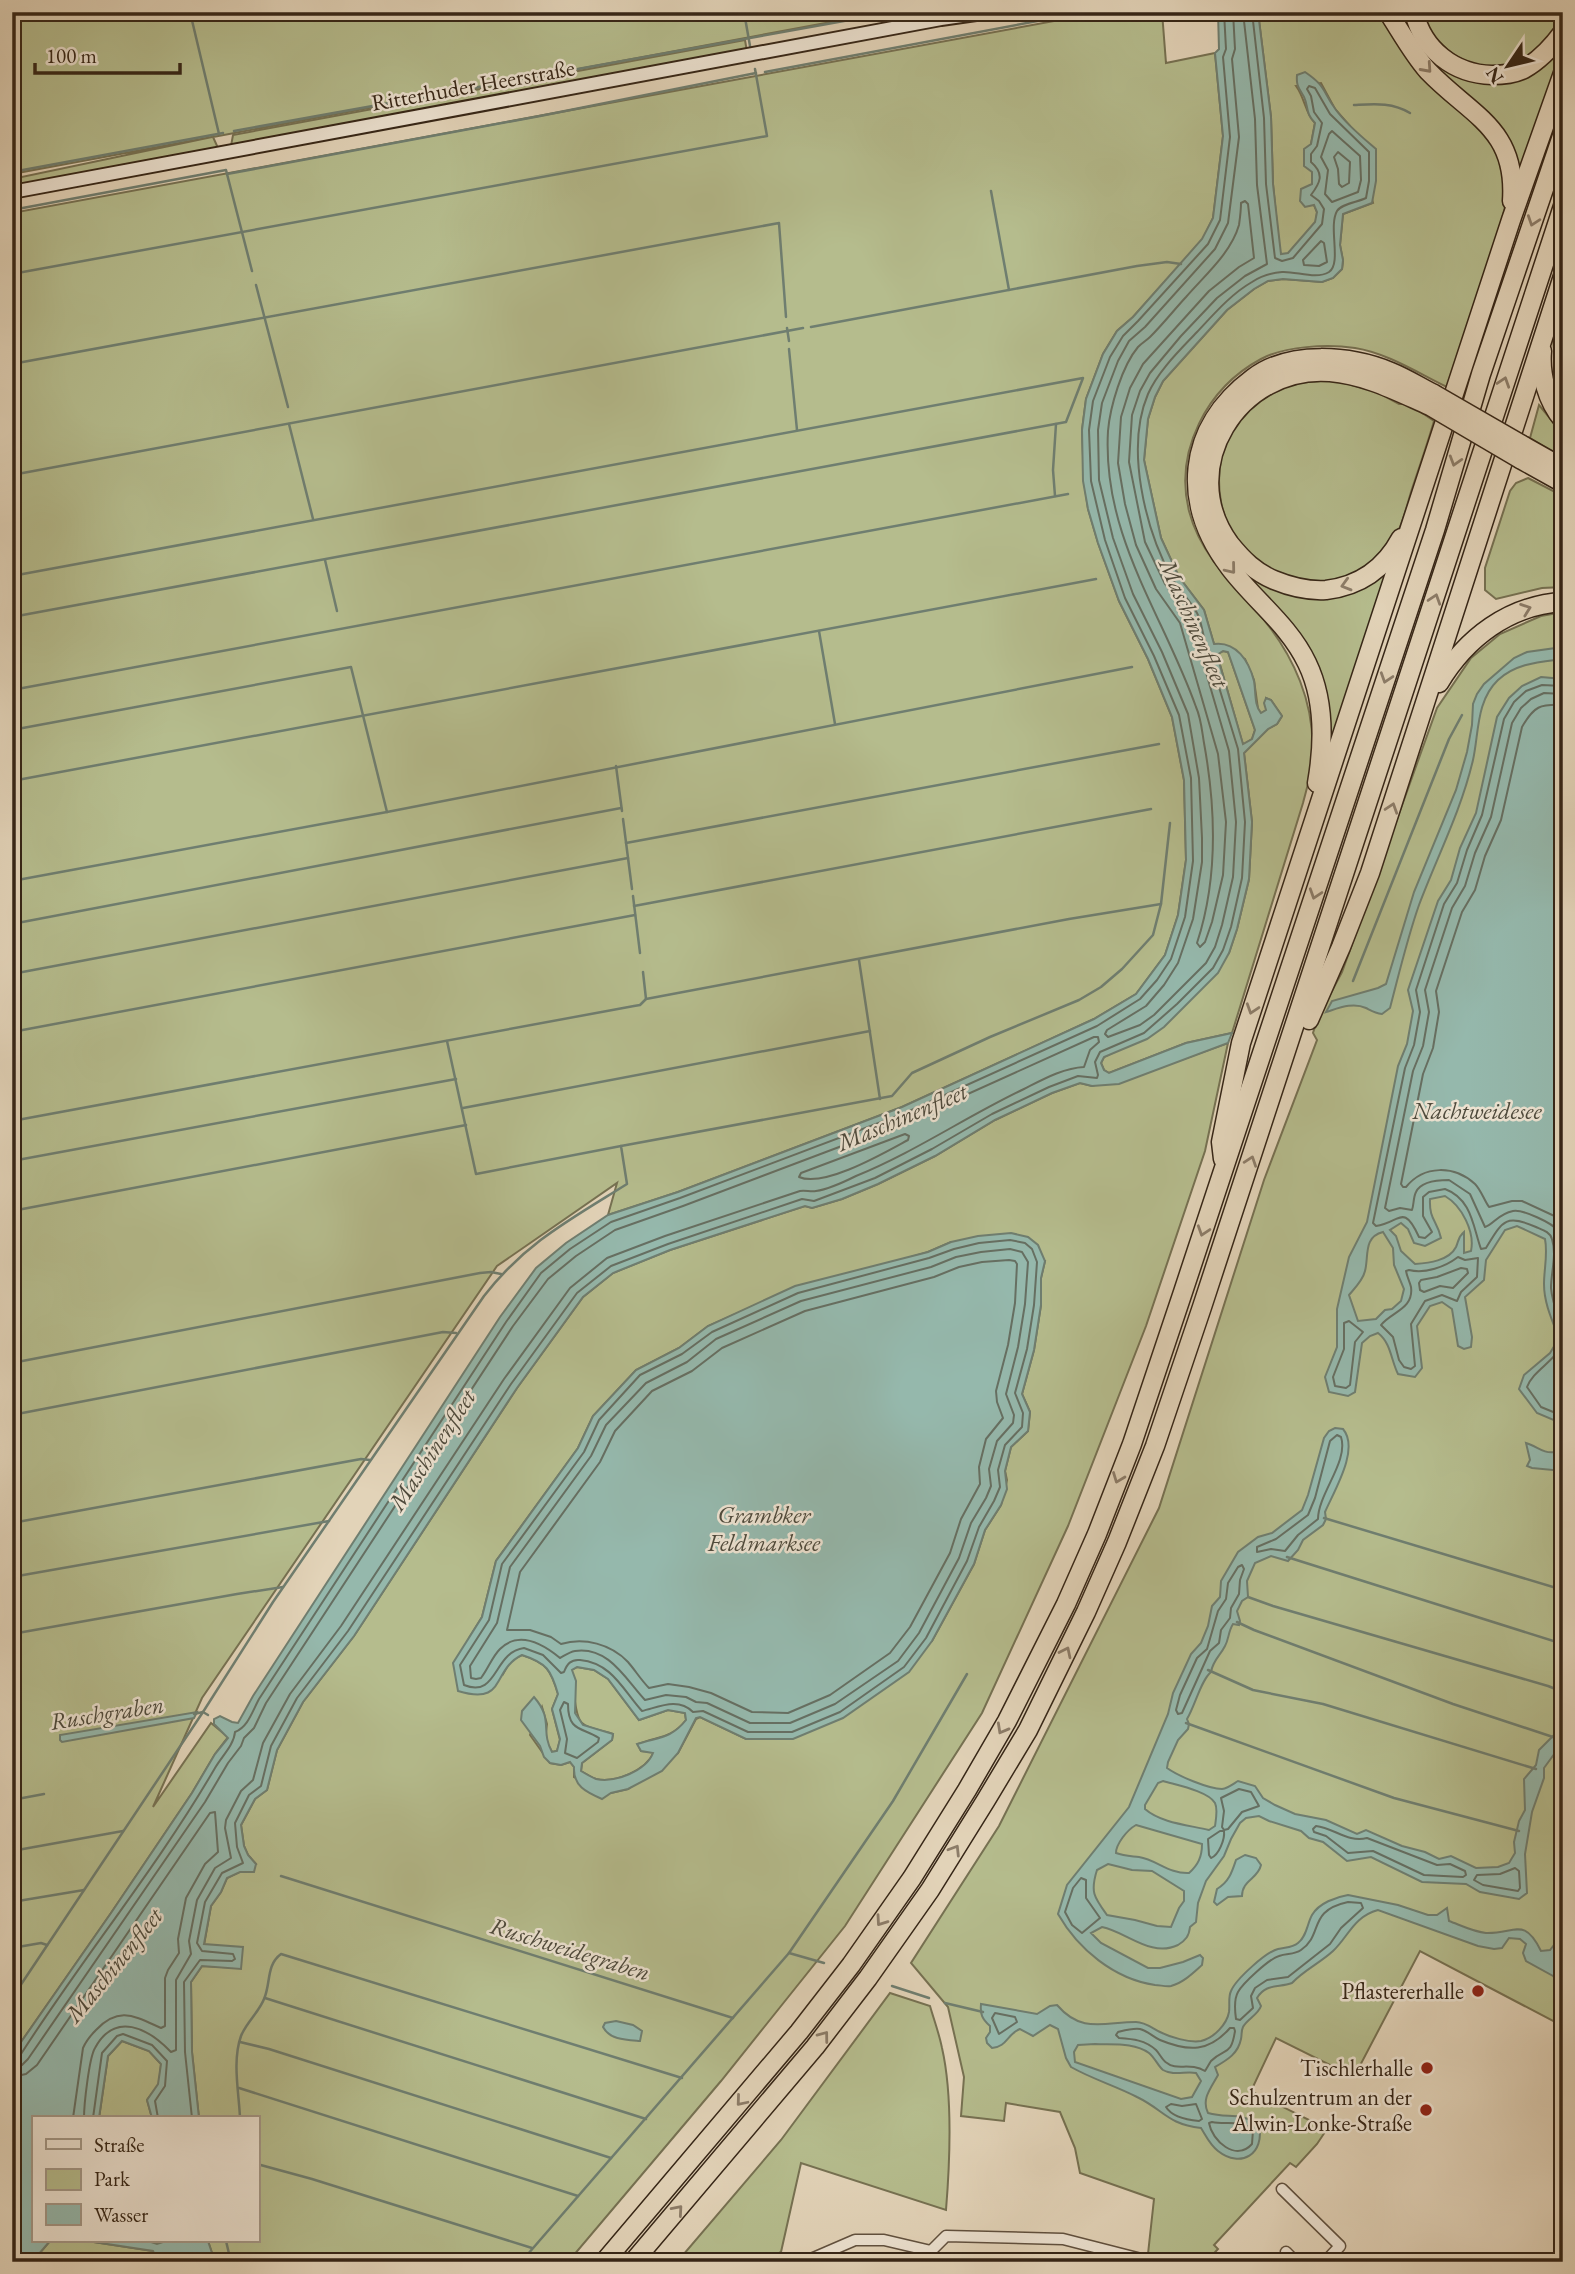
<svg xmlns="http://www.w3.org/2000/svg" width="1575" height="2274" viewBox="0 0 1575 2274" font-family="'EB Garamond',serif">
<rect width="100%" height="100%" fill="#e2d3b8"/>
<filter id="stains"><feTurbulence type="fractalNoise" baseFrequency=".00286" numOctaves="4"/><feColorMatrix values="0 0 0 0 .2 0 0 0 0 .09 0 0 0 0 .02 0 0 0 .5 -.17"/></filter>
<radialGradient id="worn" r=".72"><stop offset=".6" stop-color="#630" stop-opacity="0"/><stop offset="1" stop-color="#630" stop-opacity=".3"/></radialGradient>
<g fill="#b5bc8d" stroke="#767152" stroke-width="2" fill-rule="evenodd">
<polygon points="12,12 885,12 213,137 218,148 12,189 12,179 212,137 12,174"/>
<polygon points="1103,12 1162,12 1166,63 1215,53 1223,136 1213,218 1203,239 1133,317 1117,331 1103,354 1086,399 1082,430 1084,481 1088,509 1098,543 1119,601 1148,659 1172,717 1184,780 1186,860 1178,915 1165,955 1136,994 1094,1019 902,1107 678,1192 608,1215 617,1183 497,1266 202,1698 153,1807 211,1723 228,1737 215,1754 192,1793 111,1913 12,2055 12,213"/>
<path d="M1258 12H1382L1494 141 1508 195 1499 231 1447 387C1418 373 1387 353 1355 348 1327 344 1285 346 1261 359 1207 388 1174 451 1189 511 1199 550 1227 579 1253 607 1293 651 1319 707 1311 767 1310 779 1306 791 1303 803L1232 1033 1186 1043 1109 1073 1104 1070 1101 1063 1104 1057 1127 1046 1229 953 1237 929 1249 879 1252 822 1244 753 1268 729 1277 724 1282 716 1271 700 1266 698V710L1261 714 1258 709 1254 680 1245 659 1214 644 1204 610 1179 577 1161 538 1144 460 1148 419 1155 397 1163 381 1227 310 1254 289 1268 281 1283 279 1322 282 1333 278 1342 269 1343 261 1340 245 1343 214 1373 203 1350 126 1335 109 1321 83 1296 86C1305 98 1305 113 1315 123L1311 144 1314 205 1317 212 1316 222 1288 254 1280 255 1273 184 1271 117Z"/>
<polygon points="1393,12 1408,12 1442,66 1461,78 1479,81 1549,56 1558,62 1519,180 1514,161 1439,74"/>
<path d="M1424 12H1563C1563 24 1554 31 1546 39 1520 69 1490 77 1455 55 1446 49 1433 38 1428 28 1426 24 1425 17 1424 12Z"/>
<polygon points="745,40 747,52 231,146 233,135"/>
<polygon points="1563,308 1563,401 1557,387 1553,339"/>
<path d="M1332 380 1375 391 1399 404H1409L1434 421C1427 445 1419 468 1411 492 1405 512 1400 534 1387 551 1347 600 1270 590 1236 539 1206 496 1216 419 1265 394 1287 382 1308 382 1332 380Z"/>
<polygon points="1539,405 1563,434 1563,458 1530,438"/>
<polygon points="1528,478 1563,496 1563,587 1542,588 1496,599 1485,590 1485,568 1510,491 1516,483"/>
<polygon points="1221,543 1313,595 1391,562 1326,765 1325,702"/>
<polygon points="1563,612 1563,2009 1555,2022 1420,1951 1354,2077 1276,2038 1251,2091 1327,2129 1317,2144 1296,2167 1290,2163 1214,2245 1218,2249 1206,2262 1166,2262 1148,2254 1154,2199 1080,2173 1075,2148 1060,2112 1006,2103 1004,2121 961,2116 964,2077 948,2007 911,1963 999,1826 1159,1508 1264,1180 1317,1040 1313,1033 1318,1017 1342,972 1437,708 1471,658 1500,634 1541,616"/>
<polygon points="1223,651 1228,652 1255,730 1252,739 1243,745 1217,654"/>
<path d="M1228 1043 1205 1151 1146 1326 1068 1526 982 1713 845 1926 721 2081 568 2262H215L208 2241H257V2118H199L192 2052 191 1982 202 1966 241 1968 204 1945 211 1906 221 1892 227 1878 256 1864 248 1855 244 1846 241 1825 255 1799 267 1790 277 1750 303 1702 354 1636 517 1388 583 1297 613 1273 670 1250 805 1206 812 1208 842 1199 878 1184 935 1156 995 1120 1052 1093 1080 1083 1092 1086 1178 1061ZM951 1242 1045 1261 1041 1278V1305L1034 1350 1022 1394 1030 1412 1028 1431 1011 1447 1005 1471 1007 1480 1001 1505 985 1530 974 1564 932 1641 746 1739 700 1717 696 1719 678 1753 628 1789 611 1793 574 1777V1767L570 1762 561 1765 550 1763 530 1735 542 1707 547 1724 545 1739 552 1752 557 1751 560 1740 552 1709 558 1694C551 1670 547 1663 522 1655L511 1660 503 1674 469 1638 482 1617 496 1561 578 1448 593 1416 636 1370 679 1348 708 1326 770 1299 928 1252Z"/>
<path d="M577 1667 594 1670 608 1679 639 1720 668 1710 685 1713 686 1720C671 1739 658 1736 638 1744L641 1751 654 1752C646 1771 615 1783 596 1779 591 1777 586 1774 581 1771L582 1763 612 1740 613 1734C605 1731 588 1729 582 1723 574 1716 574 1683 571 1670Z"/>
<path d="M890 1993 930 2006C934 2020 939 2033 942 2048 953 2096 950 2161 946 2210L801 2163 781 2252 762 2262H677L781 2140Z"/>
<polygon points="122,2041 149,2051 161,2064 159,2084 147,2100 152,2118 99,2118 108,2056"/>
<polygon points="50,2241 87,2241 153,2251 158,2262 32,2262"/>
</g>
<g fill="#95b8ac" stroke="#6f7e70" stroke-width="2" fill-rule="evenodd">
<path d="M1218 12H1258L1271 117 1273 184 1281 254 1288 253 1315 222 1317 212 1314 205 1305 207 1300 201 1301 189 1312 184V172L1304 166V149L1311 144 1315 123C1305 113 1309 108 1304 97 1299 88 1296 86 1297 75L1305 72C1327 87 1322 91 1336 110 1347 125 1362 137 1376 149V181L1372 203 1343 214 1340 245 1343 260 1342 269 1333 278 1322 282 1283 279 1268 281 1254 289 1227 310 1163 381 1155 397 1148 419 1144 460 1161 538 1179 577 1204 610 1214 644C1236 641 1249 661 1254 681 1256 692 1254 705 1261 713L1266 710 1264 703 1266 698 1271 700 1282 716 1277 724 1268 729 1244 753 1252 822 1249 879 1237 929 1229 953 1218 973 1164 1027 1147 1039 1104 1057 1101 1063 1104 1070 1109 1073 1186 1043 1232 1033 1228 1043 1119 1084 1092 1086 1080 1083 1052 1093 995 1120 935 1156 878 1184 842 1199 812 1208 805 1206 670 1250 613 1273 583 1297 517 1388 354 1636 303 1702 277 1750 267 1790 255 1799 241 1825 244 1846 248 1855 256 1864 254 1872H240L227 1878 221 1892 211 1906 204 1944 243 1947 241 1969 202 1966 191 1982 192 2052 199 2118H152L147 2100 158 2084 161 2064 149 2051 122 2041 108 2056 99 2118H33V2241H50L32 2262H12V2055L111 1913 192 1793 215 1754 228 1738 214 1724V1719L220 1716 232 1722 238 1723 253 1696 500 1317 536 1268 566 1243 608 1215 678 1192 902 1107 1094 1019 1136 994 1165 955 1178 915 1186 860 1184 780 1172 717 1148 659 1119 601 1098 543 1088 509 1083 481 1082 430 1086 399 1103 354 1117 331 1133 317 1202 239 1213 218 1223 136 1215 53 1219 49ZM1223 651 1228 652 1255 730 1252 739 1243 744 1217 655Z"/>
<path d="M1563 647V659C1540 662 1516 663 1498 680 1476 701 1479 733 1473 760 1461 811 1437 857 1419 905 1407 939 1399 974 1390 1008L1382 1014C1375 1013 1372 1011 1366 1008 1353 1002 1339 1008 1326 1012L1332 1001 1378 988 1386 984 1414 892 1456 790 1467 752 1472 725 1473 704 1477 694 1484 684 1514 658 1527 652Z"/>
<path d="M1541 677 1563 679V1424L1537 1413 1519 1389 1524 1375 1550 1353 1559 1338C1552 1320 1544 1303 1544 1284 1544 1269 1548 1254 1545 1239L1517 1226 1505 1230 1486 1260 1484 1280 1465 1297 1472 1337 1471 1347 1464 1349 1458 1346 1452 1309 1442 1302 1430 1306 1417 1326 1422 1368 1415 1377 1398 1374C1391 1360 1391 1343 1378 1333L1370 1336 1362 1343 1355 1392 1348 1396 1329 1392 1325 1377 1337 1347V1309L1349 1257 1367 1222 1398 1066 1407 1044 1413 1011 1408 990 1438 901 1451 880 1460 848 1476 813 1497 717 1509 698 1522 686ZM1445 1196C1462 1206 1475 1232 1471 1251L1464 1253V1232C1458 1237 1459 1240 1456 1247 1449 1261 1428 1263 1415 1264L1401 1251 1396 1236 1390 1230 1401 1223 1408 1229 1414 1243 1425 1246 1441 1238C1437 1220 1429 1220 1430 1199ZM1383 1232 1393 1248 1394 1265 1404 1289 1401 1301 1392 1309 1385 1310 1376 1319 1358 1321 1349 1295C1355 1288 1363 1280 1365 1271 1369 1256 1363 1237 1383 1232Z"/>
<path d="M1011 1233 1028 1237 1038 1245 1045 1261 1041 1278V1305L1034 1350 1022 1394 1030 1412 1028 1431 1011 1447 1005 1471 1007 1489 1001 1505 985 1530 974 1564 932 1641 909 1672 843 1718 793 1739H746L700 1717 696 1718 678 1753 662 1771 628 1789 611 1793 602 1799C586 1792 573 1786 574 1767L570 1762 561 1765 550 1763 544 1757 540 1746 521 1720 522 1711 534 1697C554 1720 540 1730 552 1752L557 1751 560 1739 552 1709 558 1694C551 1670 547 1663 522 1655 491 1670 507 1706 458 1691L453 1663 482 1617 496 1561 578 1448 593 1416 636 1370 679 1348 708 1326 795 1286 928 1252 951 1242 978 1236ZM577 1667 594 1670 608 1679 639 1720 668 1710 685 1713 686 1720C671 1739 658 1737 637 1744L641 1751 653 1753C646 1771 615 1783 596 1779 591 1777 586 1774 581 1771L582 1763 612 1740 613 1734 583 1725 575 1713 576 1681 572 1670Z"/>
<path d="M1335 1428 1343 1429C1360 1449 1334 1491 1325 1512L1326 1519 1323 1525 1303 1540 1298 1550 1288 1561 1271 1556 1255 1563 1247 1581 1248 1597 1242 1601 1237 1611 1240 1621 1239 1625 1233 1624C1228 1632 1229 1639 1225 1646 1220 1656 1213 1660 1211 1672 1201 1680 1195 1706 1187 1719L1189 1724 1188 1729 1178 1740 1168 1762 1167 1768C1178 1776 1209 1789 1222 1789 1228 1788 1233 1784 1238 1781L1255 1786 1263 1798 1275 1805 1295 1814 1326 1820 1357 1834 1366 1830 1402 1846 1425 1852 1439 1859 1451 1856 1476 1868 1498 1867 1509 1863 1515 1853 1514 1842 1519 1821 1525 1810 1524 1779 1536 1765 1539 1750 1563 1726V1742L1544 1768V1778L1532 1812 1525 1854 1527 1893 1519 1899 1480 1892 1466 1884 1422 1882 1371 1857 1347 1861 1323 1842 1309 1838 1301 1831 1269 1821 1259 1816 1246 1818 1240 1823 1231 1839 1224 1856 1206 1881 1198 1903 1196 1922 1190 1927C1189 1936 1186 1940 1178 1945 1151 1958 1127 1932 1102 1927L1091 1933 1101 1943 1148 1968H1160L1183 1962 1200 1955 1203 1958 1202 1965C1193 1973 1183 1983 1171 1986 1166 1987 1160 1985 1155 1985 1114 1979 1078 1949 1058 1914L1067 1885 1129 1807 1168 1714 1173 1693 1191 1654 1201 1643 1208 1626 1212 1606 1220 1597 1221 1581 1238 1552 1258 1537 1272 1533 1302 1510 1308 1495 1324 1438 1329 1431ZM1163 1781C1176 1785 1208 1791 1215 1803 1218 1809 1216 1819 1215 1826L1209 1830C1188 1825 1161 1823 1145 1809V1805L1158 1783ZM1136 1825 1202 1844C1202 1857 1198 1865 1189 1873 1169 1874 1157 1860 1139 1857 1131 1856 1124 1856 1116 1853 1116 1844 1127 1830 1136 1825ZM1108 1864 1132 1870 1152 1871 1184 1891V1901L1179 1908 1171 1927 1157 1926 1135 1920 1107 1915C1094 1897 1090 1892 1097 1870Z"/>
<path d="M1526 1443C1537 1446 1543 1454 1555 1452L1563 1460V1471L1532 1468 1527 1466 1530 1460Z"/>
<polygon points="197,1712 194,1718 62,1742 60,1740 60,1735"/>
<path d="M1245 1855 1256 1858 1261 1865C1258 1879 1242 1880 1242 1896L1228 1897 1217 1905 1214 1902 1217 1889C1229 1882 1232 1872 1236 1860Z"/>
<path d="M1348 1895 1398 1905 1428 1915H1437L1447 1908 1449 1921C1460 1925 1474 1932 1486 1933 1515 1934 1524 1916 1541 1951L1550 1950 1554 1945 1558 1947 1559 1956H1563V1989L1553 1976 1526 1961 1523 1953 1526 1944 1520 1939 1509 1938 1502 1948 1494 1949 1478 1946 1378 1910C1353 1917 1349 1936 1333 1951 1320 1963 1304 1970 1292 1983 1279 1988 1266 1983 1257 1998L1261 2006C1258 2015 1247 2019 1243 2027 1241 2031 1242 2035 1241 2039 1238 2054 1227 2060 1215 2067L1218 2075C1211 2088 1201 2099 1208 2113 1229 2119 1238 2111 1259 2125 1265 2154 1241 2169 1218 2151 1210 2145 1206 2136 1201 2128 1167 2124 1164 2110 1137 2097 1116 2086 1092 2079 1071 2067L1066 2058 1058 2029 1050 2025 1033 2036 1020 2029C1007 2034 1007 2047 992 2048L987 2043 986 2038 990 2032V2026C982 2019 980 2014 981 2004L1037 2014 1050 2006 1057 2005C1082 2034 1104 2022 1136 2022 1145 2022 1152 2028 1160 2032 1170 2037 1189 2043 1201 2041 1214 2038 1227 2024 1229 2012 1230 2005 1228 1997 1231 1991 1236 1979 1266 1952 1278 1949 1286 1947 1292 1948 1298 1943 1307 1936 1307 1924 1312 1915 1319 1903 1336 1897 1348 1895ZM1095 2044C1112 2045 1134 2042 1149 2053 1155 2058 1158 2066 1163 2070 1173 2076 1186 2071 1196 2073L1201 2081 1192 2097 1181 2099 1075 2062 1074 2052 1078 2045Z"/>
<path d="M616 2021 633 2025 642 2031 640 2041C626 2040 610 2040 603 2027L605 2023Z"/>
<polygon points="87,2241 148,2241 157,2244 166,2241 208,2241 215,2262 158,2262 153,2251"/>
</g>
<g fill="none" stroke-linecap="round" stroke-linejoin="round">
<g stroke="#666f62" stroke-width="2">
<polyline points="1233,12 1235,49 1232,59 1239,137 1228,223 1215,249 1145,327 1129,341 1118,361 1102,403 1098,430 1099,480 1113,538 1133,594 1162,652 1188,714 1199,778 1202,838 1202,862 1193,919 1178,963 1164,985 1146,1006 1107,1030 1105,1034 1108,1037 1140,1025 1154,1015 1206,963 1215,947 1222,925 1233,877 1236,822 1229,751 1190,618 1165,584 1145,542 1129,462 1132,415 1140,391 1150,373 1181,336 1217,298 1245,276 1267,264 1257,185 1255,119 1243,12"/>
<polygon points="1332,131 1360,156 1361,180 1358,192 1332,202 1325,194 1328,170 1321,157 1329,134"/>
<polygon points="1338,152 1350,162 1349,183 1342,187 1339,184 1338,169 1334,157"/>
<path d="M1245 201 1248 204 1254 258 1239 267 1209 291 1143 364 1130 388 1121 417 1118 463 1125 504 1136 545 1156 589 1180 623 1218 754 1226 822 1223 875 1212 922 1205 942 1200 947 1197 943C1218 879 1216 809 1204 743 1202 731 1201 718 1196 707 1163 614 1102 536 1108 431 1110 407 1122 366 1138 347 1142 343 1147 340 1150 337 1163 324 1174 310 1186 297 1205 275 1231 253 1239 225 1240 218 1241 210 1241 203Z"/>
<polygon points="1321,241 1324,243 1327,262 1319,266 1304,265 1303,260"/>
<path d="M1563 686 1542 685 1526 691 1514 702 1504 719 1482 815 1467 850 1457 883 1444 904 1416 990 1420 1012 1414 1045 1405 1068 1373 1223 1376 1226C1400 1223 1403 1202 1419 1237L1425 1238 1432 1232 1423 1216V1197L1429 1192 1445 1189C1472 1199 1473 1227 1481 1249L1486 1248C1502 1222 1505 1213 1536 1227 1543 1230 1550 1232 1552 1239 1557 1255 1551 1272 1551 1288 1552 1303 1558 1315 1563 1329"/>
<path d="M1563 694 1544 693 1531 699 1521 708 1512 723 1491 817 1475 853 1465 886 1452 908 1425 990 1429 1012 1423 1046 1413 1071 1385 1208 1389 1211 1400 1208 1412 1210C1414 1205 1413 1198 1416 1192 1421 1181 1438 1180 1449 1180L1470 1194 1485 1227C1494 1224 1498 1214 1513 1211 1522 1209 1553 1223 1558 1231 1561 1235 1562 1242 1563 1247"/>
<path d="M1563 705C1540 704 1534 706 1522 727L1501 820 1485 856 1475 890 1462 912 1436 991 1439 1012 1433 1048 1423 1074 1401 1184 1403 1187H1406C1424 1165 1454 1165 1475 1184 1481 1190 1484 1200 1489 1207L1512 1201H1522L1563 1220"/>
<path d="M905 1134 909 1136 908 1140C884 1153 824 1188 799 1177L801 1173Z"/>
<path d="M1010 1240 1025 1243 1032 1249 1037 1262 1034 1305 1027 1349 1015 1393 1023 1413 1022 1427 1005 1445 998 1470 1000 1487 994 1501 979 1527 967 1561 926 1638 904 1667 840 1712 792 1732H748L703 1711 693 1712C678 1697 659 1707 642 1711 623 1690 612 1663 580 1660 571 1659 567 1664 564 1672L561 1673 543 1655 524 1648C493 1652 498 1699 464 1685L460 1665 489 1620 502 1564 584 1452 599 1420 640 1375 682 1354 712 1332 798 1293 929 1258 954 1249 979 1243Z"/>
<path d="M1010 1249 1022 1252 1028 1262 1025 1304 1018 1347 1006 1394 1014 1415 1013 1423 997 1441 989 1469 991 1486 986 1498 971 1523 959 1558 919 1633 898 1661 835 1704 790 1723H750L707 1703 696 1702 686 1697 666 1695 645 1700C626 1680 609 1646 575 1651 569 1652 564 1656 560 1658 543 1644 519 1630 500 1649 492 1657 488 1669 481 1678L476 1679 471 1678 470 1666 497 1623 510 1567 591 1456 606 1425 646 1383 687 1362 716 1339 801 1301 931 1267 956 1257 981 1252Z"/>
<path d="M1458 1257 1465 1260 1478 1258 1477 1277 1461 1292 1457 1301 1442 1295 1425 1301 1411 1324 1415 1366 1411 1369 1404 1367 1399 1360 1393 1337 1381 1325C1391 1312 1414 1309 1411 1287 1410 1282 1407 1277 1406 1271L1409 1270C1425 1274 1445 1267 1458 1257Z"/>
<path d="M1009 1260 1015 1261 1017 1264 1015 1303 1008 1345 996 1391 997 1402 1003 1418 986 1439 979 1467 980 1484 961 1519 950 1553 910 1627 890 1653 830 1695 788 1713 752 1712 711 1693 689 1687 668 1684 649 1688C641 1680 635 1670 628 1662 611 1644 584 1637 561 1644L551 1637 530 1630H507L520 1572 600 1462 615 1431 652 1391 692 1371 722 1348 805 1311 934 1277 959 1267 982 1262Z"/>
<polygon points="1461,1268 1467,1269 1468,1273 1453,1288 1440,1286 1424,1292 1420,1290 1419,1283 1421,1280 1437,1277"/>
<polygon points="1349,1321 1363,1332 1355,1342 1350,1385 1346,1388 1335,1386 1333,1377 1344,1349 1344,1323"/>
<path d="M1563 1345C1553 1362 1532 1372 1527 1387L1541 1407 1563 1416"/>
<path d="M1337 1435 1341 1437C1349 1461 1318 1494 1318 1519L1298 1535 1285 1551 1271 1549 1257 1552V1547L1276 1539 1308 1515 1315 1498 1330 1441Z"/>
<polygon points="1242,1565 1244,1569 1240,1580 1239,1594 1231,1608 1230,1618 1221,1630 1219,1643 1210,1651 1182,1713 1178,1714 1176,1710 1180,1695 1197,1658 1207,1649 1218,1611 1226,1599 1228,1583 1238,1567"/>
<path d="M564 1702 568 1704C568 1732 582 1727 599 1738L598 1742 577 1758 565 1753 567 1739 560 1710Z"/>
<polygon points="1239,1789 1251,1792 1259,1806 1242,1812 1228,1829 1224,1830 1222,1827 1224,1811 1221,1798"/>
<path d="M1316 1826C1334 1828 1348 1843 1367 1838L1437 1865 1450 1864 1465 1871 1466 1875 1463 1877 1424 1875 1373 1851 1348 1853 1326 1836 1314 1832 1313 1829Z"/>
<path d="M1220 1831H1224C1225 1839 1219 1855 1211 1858L1209 1855 1208 1839Z"/>
<polygon points="1515,1868 1519,1871 1520,1888 1518,1891 1483,1885 1474,1880 1477,1875 1500,1874"/>
<polygon points="1081,1878 1086,1880 1086,1898 1100,1918 1082,1933 1072,1925 1065,1912 1073,1888"/>
<path d="M1348 1902 1361 1903 1363 1908 1341 1928 1330 1944 1288 1977 1267 1980 1255 1988 1251 1996 1253 2008 1240 2020 1236 2019C1235 2012 1234 1999 1238 1992 1243 1983 1269 1959 1279 1956 1287 1953 1294 1955 1301 1950 1324 1934 1307 1911 1348 1902Z"/>
<polygon points="995,2013 1015,2017 1017,2022 999,2034 992,2018"/>
<path d="M1230 2028H1234L1235 2031C1231 2057 1225 2047 1211 2061 1209 2064 1207 2068 1205 2071 1191 2062 1176 2071 1167 2063 1162 2060 1160 2054 1156 2050 1145 2040 1133 2039 1119 2038L1116 2035 1118 2032C1126 2030 1133 2028 1140 2029 1148 2031 1153 2037 1160 2040 1189 2052 1209 2052 1230 2028Z"/>
<path d="M12 2058 21 2054C83 1957 157 1868 215 1768 222 1756 234 1745 235 1732 248 1727 252 1712 259 1699L506 1322 541 1273 570 1249 611 1222 680 1198 905 1113 1097 1026 1140 999 1157 980 1171 959 1185 917 1193 861 1191 778 1179 715 1154 656 1125 598 1105 540 1091 481 1089 430 1093 401 1110 357 1123 336 1138 321 1208 244 1220 220 1230 137 1223 57 1226 49 1224 12"/>
<path d="M12 2067 22 2065 28 2059 205 1802 228 1763 241 1746 244 1738 254 1728 266 1703 513 1326 548 1279 576 1256 615 1230 683 1206 908 1121 1094 1037H1098L1099 1042 1090 1050 1084 1067C1063 1068 1042 1080 1024 1089 967 1116 915 1152 856 1176 844 1182 830 1189 816 1191 811 1192 805 1190 800 1191L665 1236 607 1258 570 1288 504 1379 341 1626 290 1694 263 1743 253 1780 241 1791 226 1820 225 1828 231 1858 215 1868 197 1900 189 1941 191 1954 176 1980V2050L171 2052C148 2028 115 2011 95 2048 89 2058 84 2105 84 2118"/>
<path d="M12 2077 26 2074 37 2065 210 1813 215 1812 218 1852 205 1864 186 1898 178 1939 179 1953 168 1970 165 1978V2026L161 2028C134 2016 119 2006 96 2030 90 2036 86 2041 83 2048L73 2118"/>
<path d="M1171 2104 1182 2106 1196 2104 1202 2119 1199 2121C1188 2120 1172 2117 1166 2107Z"/>
<polyline points="93,2118 102,2053 117,2036 123,2034 152,2045 167,2061 165,2086 155,2101 158,2118"/>
<path d="M192 2118 185 2052 184 1982 200 1960 232 1961 235 1959 233 1954 202 1951 197 1943 205 1902 222 1873 243 1863 237 1847 235 1823 249 1795 261 1786 271 1746 297 1698 348 1631 511 1384 577 1293 611 1266 668 1244 802 1199 814 1201 875 1178 932 1149 992 1114 1049 1087 1078 1076 1097 1078 1098 1075 1095 1062 1100 1052 1144 1033 1177 1004 1213 968 1223 950 1231 927 1242 878 1245 822 1238 749 1210 658C1210 651 1208 649 1206 643 1202 634 1202 622 1197 613 1190 600 1179 591 1172 578 1145 529 1125 448 1148 394 1158 371 1180 350 1197 332 1214 314 1231 294 1252 282 1261 276 1271 273 1282 272 1296 271 1316 280 1329 272 1342 263 1328 227 1337 211 1341 204 1358 202 1366 198L1369 181V152L1330 114 1315 88 1309 86 1307 89 1311 96 1314 112 1322 123 1317 146 1311 154V162C1325 174 1320 183 1311 195L1319 201 1324 209 1322 224 1293 258 1282 261 1275 258 1266 184 1264 118 1252 12"/>
<path d="M1212 2122C1227 2125 1240 2119 1253 2130L1252 2144C1236 2162 1212 2141 1209 2123Z"/>
</g>
<g stroke="#6f7e70" stroke-width="2.5">
<polyline points="190,12 219,134"/>
<polyline points="744,12 750,46"/>
<polyline points="12,22 64,12"/>
<polyline points="765,72 1086,12"/>
<path d="M1354 105C1374 104 1392 102 1410 113"/>
<polyline points="234,131 894,12"/>
<polyline points="12,172 223,133"/>
<polyline points="227,174 252,271"/>
<polyline points="991,191 1009,290"/>
<polyline points="12,210 226,170 227,174 540,116 756,73"/>
<polyline points="12,274 767,136 755,69"/>
<polyline points="256,285 288,407"/>
<polyline points="811,327 1137,266 1167,262 1181,264"/>
<polyline points="787,328 789,341"/>
<polyline points="789,349 797,430"/>
<polyline points="12,364 779,223 786,317"/>
<polyline points="289,424 313,519"/>
<polyline points="12,475 803,328"/>
<polyline points="1055,496 1053,470 1056,424"/>
<polyline points="325,560 337,611"/>
<polyline points="12,576 1083,378 1066,422 12,617"/>
<polyline points="819,631 835,724"/>
<polyline points="12,690 1068,494"/>
<polyline points="12,730 351,667 387,812"/>
<polyline points="616,766 622,811"/>
<polyline points="12,781 1096,579"/>
<polyline points="623,819 632,889"/>
<polyline points="626,843 1159,744"/>
<polyline points="12,881 387,812 1132,667"/>
<polyline points="633,896 640,953"/>
<polyline points="634,906 1151,809"/>
<polyline points="12,924 621,808"/>
<polyline points="859,960 880,1099"/>
<polyline points="643,972 646,999"/>
<polyline points="12,974 628,858"/>
<polyline points="1353,981 1449,739 1462,715"/>
<polyline points="12,1032 635,915"/>
<polyline points="447,1041 476,1174 621,1146"/>
<polyline points="463,1108 870,1031"/>
<polyline points="12,1121 634,1006 640,1005 646,999 1069,919 1161,904"/>
<polyline points="12,1161 456,1079"/>
<polyline points="12,1211 466,1125"/>
<polyline points="12,1363 480,1273 491,1272 501,1274"/>
<polyline points="12,1415 443,1332 456,1333"/>
<polyline points="1324,1518 1563,1590"/>
<polyline points="12,1523 361,1459 370,1460"/>
<polyline points="1287,1557 1563,1644"/>
<polyline points="12,1577 329,1521"/>
<polyline points="1248,1597 1273,1606 1548,1686 1563,1692"/>
<polyline points="1237,1622 1254,1630 1453,1704 1556,1738"/>
<polyline points="12,1634 237,1594 283,1587"/>
<polyline points="1208,1670 1253,1690 1323,1704 1536,1769"/>
<polyline points="194,1714 203,1712 208,1715"/>
<polyline points="1186,1723 1394,1798 1519,1831"/>
<polyline points="12,1800 44,1794"/>
<polyline points="12,1851 123,1831"/>
<polyline points="281,1876 733,2018"/>
<polyline points="12,1902 84,1890"/>
<polyline points="12,1948 41,1943 47,1945"/>
<polyline points="789,1953 893,1801 967,1674"/>
<polyline points="892,1986 929,1998"/>
<path d="M12 1998 203 1712 273 1602 484 1296C525 1243 571 1219 627 1184L621 1146 892 1096 912 1073 990 1037 1079 1000 1101 987 1122 969 1153 935 1161 904 1170 823"/>
<polyline points="265,1998 646,2119"/>
<polyline points="945,2003 983,2012"/>
<polyline points="240,2042 269,2049 611,2158"/>
<polyline points="239,2088 578,2196"/>
<path d="M240 2118C239 2093 232 2061 241 2036 246 2023 259 2012 264 1999 271 1983 266 1965 281 1954L682 2078"/>
<polyline points="257,2164 312,2179 532,2248"/>
<polyline points="226,2241 231,2262"/>
<polyline points="521,2262 789,1953 824,1963"/>
</g>
<g stroke="#61513f" stroke-width="13">
<g id="street">
<polyline points="1282,2189 1340,2246 1325,2262"/>
<polyline points="931,2251 946,2236 1063,2239 1153,2262"/>
<polyline points="1286,2252 1296,2262"/>
<polyline points="804,2262 855,2240 884,2240 931,2251 936,2262"/>
</g>
</g>
<g stroke="#362617" stroke-width="16">
<polyline id="secondary" points="12,192 941,19 990,12"/>
</g>
<g stroke="#362617" stroke-width="21">
<g id="highway">
<path d="M1388 12C1401 32 1413 54 1428 71 1471 116 1517 128 1512 201"/>
<path d="M1414 12C1423 50 1454 74 1492 75 1503 75 1514 74 1524 69 1540 60 1552 47 1563 32"/>
<path d="M1542 351C1540 375 1547 401 1563 420"/>
<polyline points="1524,446 1563,468"/>
<polyline points="1520,459 1563,483"/>
<path d="M1401 538C1385 568 1360 586 1326 590 1309 591 1291 587 1274 580 1255 572 1243 560 1230 544 1174 468 1239 365 1330 372 1366 375 1398 392 1430 406"/>
<path d="M1439 683C1466 638 1509 605 1563 602"/>
<path d="M1317 783C1324 743 1325 700 1307 663 1289 625 1255 601 1230 568 1180 503 1186 428 1253 378 1290 350 1350 355 1391 372 1406 378 1420 387 1434 394"/>
<polyline points="1309,1020 1341,947 1370,873 1563,276"/>
<polyline points="1223,1159 1221,1142 1241,1043 1511,220 1563,73"/>
<polyline points="604,2262 799,2032 851,1965 912,1878 967,1790 1007,1721 1066,1604 1097,1534 1132,1444 1183,1292 1435,530 1481,374 1563,133"/>
<polyline points="633,2262 815,2047 868,1978 930,1890 986,1800 1028,1730 1086,1612 1117,1542 1155,1446 1202,1307 1563,206"/>
</g>
</g>
<use href="#street" stroke="#ece2d1" stroke-width="10"/>
<use href="#secondary" stroke="#ece2d1" stroke-width="12"/>
<use href="#highway" stroke="#e2d3b8" stroke-width="18"/>
<g stroke="#362617" stroke-width="21" stroke-linecap="butt">
<g id="highway-bridge">
<polyline points="1434,394 1524,446"/>
<polyline points="1430,406 1520,459"/>
</g>
</g>
<use href="#highway-bridge" stroke="#e2d3b8" stroke-width="18"/>
</g>
<defs><path id="oneway-chevron" d="M-2-3.5L2.5 0L-2 3.5" fill="none" stroke-width="1.6" stroke-linecap="round" stroke-linejoin="round" transform="scale(1.75)"/></defs>
<g stroke="#8c7c68">
<use href="#oneway-chevron" transform="translate(1427 68) rotate(48)"/>
<use href="#oneway-chevron" transform="translate(1533 221) rotate(109)"/>
<use href="#oneway-chevron" transform="translate(1504 382) rotate(-72)"/>
<use href="#oneway-chevron" transform="translate(1455 461) rotate(107)"/>
<use href="#oneway-chevron" transform="translate(1231 569) rotate(51)"/>
<use href="#oneway-chevron" transform="translate(1346 585) rotate(164)"/>
<use href="#oneway-chevron" transform="translate(1435 599) rotate(-72)"/>
<use href="#oneway-chevron" transform="translate(1526 609) rotate(-20)"/>
<use href="#oneway-chevron" transform="translate(1386 678) rotate(108)"/>
<use href="#oneway-chevron" transform="translate(1392 808) rotate(-72)"/>
<use href="#oneway-chevron" transform="translate(1315 894) rotate(108)"/>
<use href="#oneway-chevron" transform="translate(1252 1009) rotate(108)"/>
<use href="#oneway-chevron" transform="translate(1251 1161) rotate(-71)"/>
<use href="#oneway-chevron" transform="translate(1203 1231) rotate(108)"/>
<use href="#oneway-chevron" transform="translate(1118 1478) rotate(111)"/>
<use href="#oneway-chevron" transform="translate(1066 1652) rotate(-64)"/>
<use href="#oneway-chevron" transform="translate(1002 1729) rotate(119)"/>
<use href="#oneway-chevron" transform="translate(955 1850) rotate(-58)"/>
<use href="#oneway-chevron" transform="translate(881 1921) rotate(125)"/>
<use href="#oneway-chevron" transform="translate(824 2036) rotate(-53)"/>
<use href="#oneway-chevron" transform="translate(741 2101) rotate(130)"/>
<use href="#oneway-chevron" transform="translate(678 2210) rotate(-49)"/>
</g>
<g fill="#8f2418" stroke="#ece2d1" stroke-width="2.5">
<circle cx="1478" cy="1991" r="7"/>
<circle cx="1427" cy="2068" r="7"/>
<circle cx="1426" cy="2110" r="7"/>
</g>
<g text-anchor="middle" stroke-width="5" stroke-linejoin="round" paint-order="stroke">
<g font-size="23" fill="#362617" stroke="#ece2d1">
<text transform="translate(473 85) rotate(-10)" y="8">Ritterhuder Heerstraße</text>
</g>
<g font-size="23" fill="#362617" stroke="#ece2d1" text-anchor="end">
<text x="1464" y="1999">Pflastererhalle</text>
<text x="1413" y="2076">Tischlerhalle</text>
<text x="1412" y="2105">Schulzentrum an der<tspan x="1412" dy="26">Alwin-Lonke-Straße</tspan></text>
</g>
<g font-size="24" font-style="italic" fill="#4e4a3c" stroke="#ece2d1">
<text transform="translate(1194 623) rotate(66)" y="8">Maschinenfleet</text>
<text x="1477" y="1119">Nachtweidesee</text>
<text transform="translate(902 1117) rotate(-23)" y="8">Maschinenfleet</text>
<text transform="translate(432 1450) rotate(-57)" y="8">Maschinenfleet</text>
<text x="764" y="1523">Grambker<tspan x="764" dy="28">Feldmarksee</tspan></text>
<text transform="translate(107 1713) rotate(-9)" y="8">Ruschgraben</text>
<text transform="translate(570 1949) rotate(17)" y="8">Ruschweidegraben</text>
<text transform="translate(114 1965) rotate(-51)" y="8">Maschinenfleet</text>
</g>
</g>
<rect width="1575" height="2274" fill="none" stroke="#e2d3b8" stroke-width="42"/>
<rect x="14" y="14" width="1547" height="2246" fill="none" stroke="#362617" stroke-width="3.5"/>
<rect x="21" y="21" width="1533" height="2232" fill="none" stroke="#362617" stroke-width="2"/>
<rect x="32" y="2116" width="228" height="126" fill="#ece2d1" stroke="#a39787" stroke-width="2"/>
<rect x="46" y="2139" width="35" height="10" fill="#ece2d1" stroke="#a39787" stroke-width="2"/>
<text x="94" y="2152" font-size="21" fill="#362617">Straße</text>
<rect x="46" y="2169" width="35" height="21" fill="#b5bc8d" stroke="#a39787" stroke-width="2"/>
<text x="94" y="2186" font-size="21" fill="#362617">Park</text>
<rect x="46" y="2204" width="35" height="21" fill="#95b8ac" stroke="#a39787" stroke-width="2"/>
<text x="94" y="2222" font-size="21" fill="#362617">Wasser</text>
<g transform="translate(1508 66) rotate(235)" stroke="#ece2d1" stroke-width="5" paint-order="stroke">
<path d="M0-5L12 26L0 18L-12 26Z" fill="#362617"/>
<text y="-10" font-size="19" font-weight="bold" text-anchor="middle" fill="#362617">N</text>
</g>
<path d="M35 63v10h145v-10" fill="none" stroke="#362617" stroke-width="3.5"/>
<text x="46" y="63" font-size="21" fill="#362617" stroke="#ece2d1" stroke-width="5" paint-order="stroke">100 m</text>
<rect width="100%" height="100%" filter="url(#stains)"/>
<rect width="100%" height="100%" fill="url(#worn)"/>
</svg>
